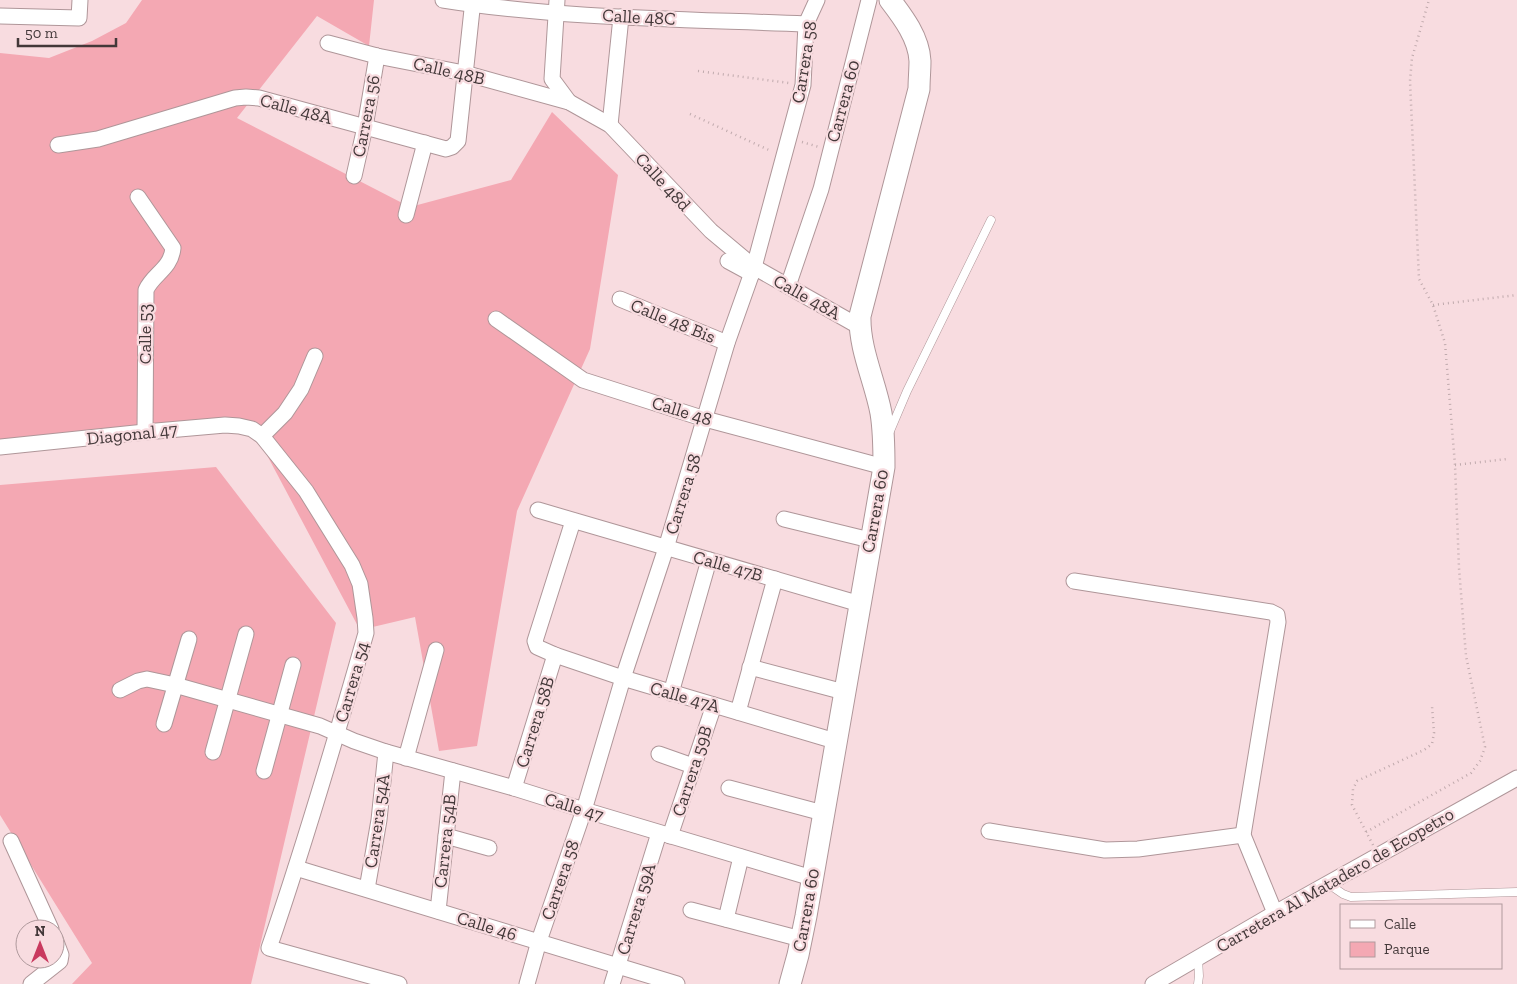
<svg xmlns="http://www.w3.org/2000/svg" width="1517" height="984" viewBox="0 0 1517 984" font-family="'Zilla Slab',serif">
<rect width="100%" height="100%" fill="#f8dce0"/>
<g fill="#f4a8b3">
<polygon points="142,0 374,0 369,46 317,16 237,118 410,207 511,180 552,112 618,175 590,349 517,511 477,746 439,751 415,617 360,630 251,425 0,445 0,53 49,58 92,41 126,23"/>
<polygon points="216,467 336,623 251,984 72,984 92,963 0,815 0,485"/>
</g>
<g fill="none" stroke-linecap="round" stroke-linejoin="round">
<g stroke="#af9699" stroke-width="9">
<g id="lane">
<polyline points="890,431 907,391 991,220"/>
<polyline points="1327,883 1343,894 1351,897 1517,892"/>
<polyline points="1198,958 1199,976 1198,984"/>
</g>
</g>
<g stroke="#af9699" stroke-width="17">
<g id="street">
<path d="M443 0C563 19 685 19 806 24"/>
<polyline points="557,0 552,79 569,102"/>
<polyline points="0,16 79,18 80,0"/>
<polyline points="328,43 377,56 464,73 569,102 610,125 711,231 754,267 860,327"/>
<polyline points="610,125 621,17"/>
<polyline points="58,145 98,139 235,98 246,97 259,98 446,149 452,147 458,141 473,0"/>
<polyline points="354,176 365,127 377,56"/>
<path d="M138 197 173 248C171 269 153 274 146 290L145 432"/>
<polyline points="406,215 425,143"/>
<polyline points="728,261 752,274"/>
<polyline points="788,286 821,189 869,0"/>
<polyline points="620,299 727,343"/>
<polyline points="496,319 583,380 705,419 884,467"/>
<polyline points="262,436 285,413 301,389 315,356"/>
<path d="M0 447 145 432 225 425 239 426 252 429 262 436 306 491 352 565 360 584 365 618 366 633C336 738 305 844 269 948L399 984"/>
<polyline points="538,510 860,604"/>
<polyline points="784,519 870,540"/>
<polyline points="573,521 535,641 537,647 555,655 623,678 835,741"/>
<polyline points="1074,581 1271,612 1277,615 1278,622 1243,835 1275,913"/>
<polyline points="750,667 844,692"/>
<polyline points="120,690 138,681 147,679 175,685 320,726 354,741 386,752 514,788 584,810 812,878"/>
<polyline points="671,693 709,560"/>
<polyline points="738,712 775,579"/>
<polyline points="164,724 189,639"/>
<polyline points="213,752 246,634"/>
<polyline points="659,754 693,766"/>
<polyline points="406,758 436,650"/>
<polyline points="264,771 293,665"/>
<polyline points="514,788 555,655"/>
<polyline points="729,788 823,813"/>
<polyline points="989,831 1105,850 1138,849 1243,835"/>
<polyline points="446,836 489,848"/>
<polyline points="670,836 714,705"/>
<polyline points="11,841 51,929"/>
<polyline points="296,868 677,984"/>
<polyline points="367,889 379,820 386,752"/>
<polyline points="691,910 801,939"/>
<polyline points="438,911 453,771"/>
<polyline points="726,919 741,857"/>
<polyline points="31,984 60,961 61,955 55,939"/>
<polyline points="527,984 539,941 584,810 623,678 666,548 727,343 754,267 803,85 806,24 817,0"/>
<polyline points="612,984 659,833"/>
<polyline points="1153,984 1275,913 1517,778"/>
</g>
</g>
<g stroke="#af9699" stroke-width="23">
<path id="secondary" d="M790 984 798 955 806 916 884 467C884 449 884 431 881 413 875 381 859 349 860 316L919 89C919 80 920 70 920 61 919 38 903 17 890 0"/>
</g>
<g stroke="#c0aaad" stroke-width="2.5" stroke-dasharray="1 4" stroke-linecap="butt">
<polyline points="698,71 789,83"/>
<polyline points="690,114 771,151"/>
<polyline points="802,142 819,147"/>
<polyline points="1433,305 1517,295"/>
<polyline points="1455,465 1507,459"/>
<polyline points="1366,832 1471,773 1480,761 1485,747 1466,656 1459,568 1455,465 1445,343 1433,305 1419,279 1410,81 1412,58 1429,0"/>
<polyline points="1373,845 1352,805 1353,789 1357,781 1424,750 1432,744 1434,733 1432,706"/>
</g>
<use href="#lane" stroke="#fff" stroke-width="8"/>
<use href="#street" stroke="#fff" stroke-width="15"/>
<use href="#secondary" stroke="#fff" stroke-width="21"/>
</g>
<g text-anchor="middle" stroke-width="4.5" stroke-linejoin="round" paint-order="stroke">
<g font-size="18" fill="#433839" stroke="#f8dce0">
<text transform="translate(639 17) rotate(3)" y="6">Calle 48C</text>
<text transform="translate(804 62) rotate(-81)" y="6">Carrera 58</text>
<text transform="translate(449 71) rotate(13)" y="6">Calle 48B</text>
<text transform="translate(843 101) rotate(-75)" y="6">Carrera 60</text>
<text transform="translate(296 109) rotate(15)" y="6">Calle 48A</text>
<text transform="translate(366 116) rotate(-79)" y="6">Carrera 56</text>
<text transform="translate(663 182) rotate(47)" y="6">Calle 48d</text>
<text transform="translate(807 297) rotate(29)" y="6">Calle 48A</text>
<text transform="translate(673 321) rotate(22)" y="6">Calle 48 Bis</text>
<text transform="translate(145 334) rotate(-90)" y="6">Calle 53</text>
<text transform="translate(682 411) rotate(17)" y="6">Calle 48</text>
<text transform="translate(132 434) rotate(-6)" y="6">Diagonal 47</text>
<text transform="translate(683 494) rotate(-73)" y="6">Carrera 58</text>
<text transform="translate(875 511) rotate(-80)" y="6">Carrera 60</text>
<text transform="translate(728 566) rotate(16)" y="6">Calle 47B</text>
<text transform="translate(352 682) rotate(-74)" y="6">Carrera 54</text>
<text transform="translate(685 697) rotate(16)" y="6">Calle 47A</text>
<text transform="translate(535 722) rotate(-73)" y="6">Carrera 58B</text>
<text transform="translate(692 771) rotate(-72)" y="6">Carrera 59B</text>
<text transform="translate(574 807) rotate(17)" y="6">Calle 47</text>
<text transform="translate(377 821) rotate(-82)" y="6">Carrera 54A</text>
<text transform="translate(445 841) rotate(-84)" y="6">Carrera 54B</text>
<text transform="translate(560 880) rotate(-71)" y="6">Carrera 58</text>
<text transform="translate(1335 880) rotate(-30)" y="6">Carretera Al Matadero de Ecopetro</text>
<text transform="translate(636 909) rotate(-73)" y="6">Carrera 59A</text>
<text transform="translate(806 910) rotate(-80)" y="6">Carrera 60</text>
<text transform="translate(487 926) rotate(17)" y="6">Calle 46</text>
</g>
</g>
<rect x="1340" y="904" width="162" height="65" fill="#f8dce0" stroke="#b09a9d"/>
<rect x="1350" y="920" width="25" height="8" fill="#ffffff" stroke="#b09a9d"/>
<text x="1384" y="929" font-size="15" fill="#433839">Calle</text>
<rect x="1350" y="942" width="25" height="15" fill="#f4a8b3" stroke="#b09a9d"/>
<text x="1384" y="954" font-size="15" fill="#433839">Parque</text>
<g transform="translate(40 944)"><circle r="24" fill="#f8dce0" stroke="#b09a9d"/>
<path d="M0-4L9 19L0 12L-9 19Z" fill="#c93a5f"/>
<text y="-8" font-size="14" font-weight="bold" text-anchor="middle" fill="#433839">N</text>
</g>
<path d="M18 38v8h98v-8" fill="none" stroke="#433839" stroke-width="2.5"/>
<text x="25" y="38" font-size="15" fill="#433839" stroke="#f8dce0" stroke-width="4" paint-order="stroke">50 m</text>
</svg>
